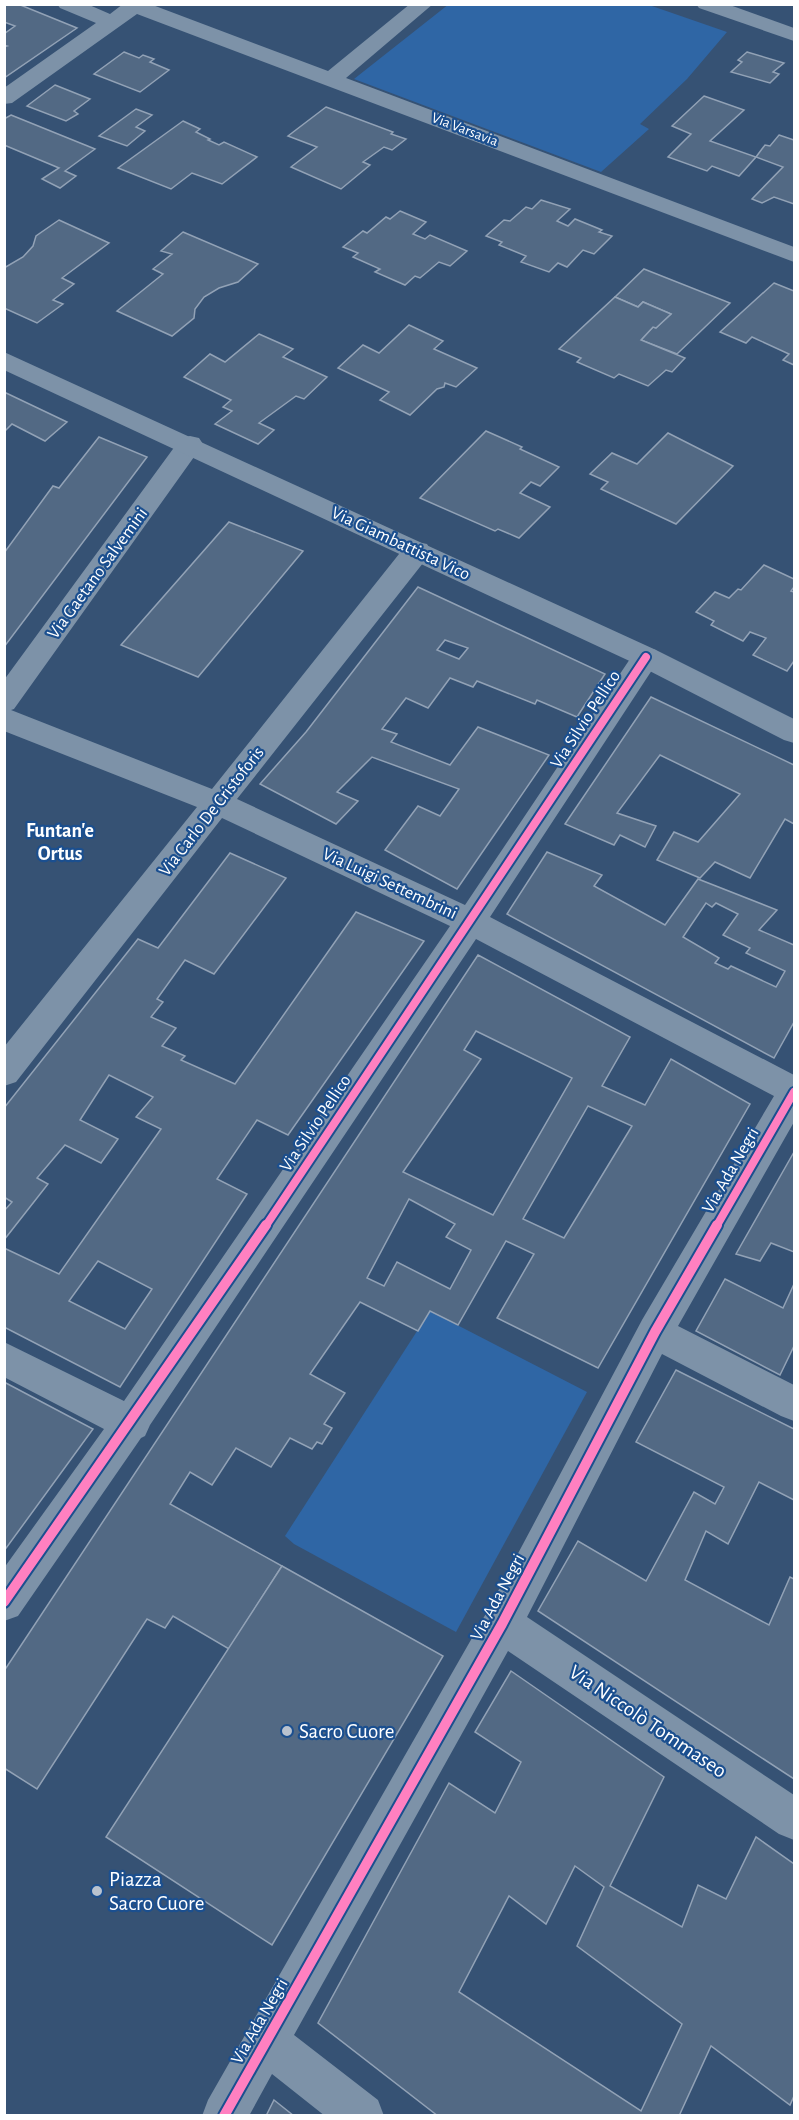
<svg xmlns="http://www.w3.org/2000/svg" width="799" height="2120" viewBox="0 0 799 2120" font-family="'Alegreya Sans',sans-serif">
<rect width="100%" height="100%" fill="#365274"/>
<g fill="#2f66a5">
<polygon points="449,4 649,5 727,32 687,79 640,124 649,129 601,172 354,79"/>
<polygon points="430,1311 587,1392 456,1632 294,1544 285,1536"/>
</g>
<g fill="#526984" stroke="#92a2b6" stroke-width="1.5" fill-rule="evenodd">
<polygon points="4,4 18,4 77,28 4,78 4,47 7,46 4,45 4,34 15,26 4,22"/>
<polygon points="124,52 139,58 143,55 154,59 150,62 169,70 140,92 94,74"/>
<polygon points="747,52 784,63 773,72 779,74 770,83 731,72 742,62 738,60"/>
<polygon points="55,85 90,99 74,111 78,114 66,121 27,106"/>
<polygon points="704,96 744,110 710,141 756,157 739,176 712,166 707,171 668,157 691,134 672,126"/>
<polygon points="326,107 393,132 391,134 406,139 392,150 384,147 363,162 370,165 341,189 291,167 317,147 288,136"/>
<polygon points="136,109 152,115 136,127 145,131 127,146 99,136"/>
<polygon points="11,115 95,149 65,171 76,176 60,188 42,179 59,168 4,145 4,119"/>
<polygon points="183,121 200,129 196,132 210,139 208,140 219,145 224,142 257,157 222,184 192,173 171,189 118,168"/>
<polygon points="779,135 794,140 794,204 774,197 762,203 752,199 783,167 756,157 765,145 770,146"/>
<polygon points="541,200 570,209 557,221 568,226 575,219 602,230 599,232 612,236 594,254 583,250 567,267 558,263 549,272 521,262 526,256 499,245 502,242 486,236 504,220 510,221 526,207 532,209"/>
<polygon points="400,211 426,222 413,234 425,239 430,235 467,251 450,266 439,262 420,278 415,276 405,285 375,272 380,269 353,257 358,253 343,247 363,231 367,233 386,217 390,219"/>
<polygon points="59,220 109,243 62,278 74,284 53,300 63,304 37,323 4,308 4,268 23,257 33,246 36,236"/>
<polygon points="183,232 258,264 238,282 219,288 204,297 195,309 194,318 172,336 117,311 163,274 153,269 172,254 161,251"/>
<polygon points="644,269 730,303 677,354 641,340 653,327 656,328 671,314 643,302 638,307 615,297"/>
<polygon points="774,283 794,291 794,365 783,360 789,354 752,337 746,343 720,332"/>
<polygon points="615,297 638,307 643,302 671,314 656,328 653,327 641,340 685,358 672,372 666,370 648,386 619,374 614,378 577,362 581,358 559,349"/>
<polygon points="409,325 443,341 434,349 477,368 456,387 445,383 444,387 437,389 410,415 380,400 389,392 338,368 363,345 379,353"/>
<polygon points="259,334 293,349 283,357 327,377 304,399 296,396 259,423 274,430 258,444 215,424 232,411 223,407 231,400 184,377 210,354 225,362"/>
<polygon points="4,392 67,422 45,441 12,424 4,432"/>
<polygon points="486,431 522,447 520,449 559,467 540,486 531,482 520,493 550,507 519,538 498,529 495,531 420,498"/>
<polygon points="668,433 733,466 676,524 601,489 608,482 590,474 612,453 637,464"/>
<polygon points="99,437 147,457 4,647 4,553 53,486 59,488"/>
<polygon points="229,522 303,551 198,677 121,645"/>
<polygon points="764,565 794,579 794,587 791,591 794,592 794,661 787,671 753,655 766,638 750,632 743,641 711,625 714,621 696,612 715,592 729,598 738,589 741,590"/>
<path d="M418 587 605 674 577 717 537 700 535 704 477 681 473 687 450 678 428 708 406 698 382 729 397 734 391 742 450 765 478 727 549 755 457 889 385 850 418 806 440 816 459 789 372 757 337 792 358 801 336 824 260 784 306 732ZM445 640 468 648 459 659 437 650Z"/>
<polygon points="651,697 794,765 794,824 785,819 750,878 715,862 700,878 657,860 674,832 698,842 740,794 660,755 617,813 656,826 645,847 620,835 614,845 565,824"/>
<path d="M547 852 602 875 594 886 665 925 698 879 777 910 759 930 794 945V1022L774 1058 507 914ZM706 903 712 907 716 903 738 914 723 935 750 948 746 953 785 971 776 987 731 966 728 969 715 963 719 958 683 937Z"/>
<path d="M230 853 286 878 214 974 185 960 157 999 163 1002 151 1017 176 1028 162 1046 185 1056 181 1060 235 1084 356 912 424 941 288 1135 257 1120 217 1179 247 1194 120 1387 4 1327V1248L59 1274 161 1129 136 1117 153 1097 109 1075 80 1120 118 1139 101 1163 65 1145 37 1178 48 1184 4 1240V1211L12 1202 4 1197V1108L138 939 158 948ZM98 1261 152 1289 125 1329 69 1301Z"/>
<path d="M478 955 630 1037 602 1086 645 1105 671 1059 750 1104 598 1368 497 1318 534 1254 506 1241 458 1325 430 1311 418 1331 360 1302 310 1374 345 1393 324 1424 332 1428 322 1444 317 1442 312 1449 290 1438 271 1467 236 1448 212 1485 190 1472 170 1504 282 1566 229 1649 173 1616 165 1628 147 1619 37 1789 4 1768V1671ZM476 1031 572 1078 493 1215 403 1172 481 1059 464 1050ZM588 1106 632 1126 564 1238 523 1219ZM409 1199 455 1224 446 1237 471 1250 450 1289 397 1262 384 1286 367 1278Z"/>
<polygon points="794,1152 794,1252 771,1243 760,1261 736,1254"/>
<polygon points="725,1279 783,1308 794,1284 794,1346 780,1375 696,1331"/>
<polygon points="676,1370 794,1429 794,1500 759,1482 728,1544 706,1531 685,1580 769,1625 790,1577 794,1579 794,1779 538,1611 578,1541 646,1581 694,1492 715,1504 724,1487 636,1442"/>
<polygon points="4,1382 93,1429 4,1551"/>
<polygon points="282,1566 443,1656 272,1945 106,1837"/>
<path d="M511 1671 664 1777 610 1886 682 1927 698 1885 726 1899 756 1837 794 1864V2096L790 2105 711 2046 679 2116H438L318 2023 449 1783 495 1813 521 1762 475 1732ZM575 1866 604 1887 577 1946 682 2024 641 2111 459 1992 509 1896 546 1924Z"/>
<polygon points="274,2100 294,2116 266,2116"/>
</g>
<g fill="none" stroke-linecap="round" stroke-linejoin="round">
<g fill="#7d92a8" fill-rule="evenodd">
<polygon points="57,4 87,4 110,14 123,4 150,4 328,71 410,4 433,4 346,78 794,247 794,262 137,14 12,103 4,104 4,88 96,23 60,8"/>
<polygon points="696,4 727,4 794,28 794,41 699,8"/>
<polygon points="190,436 199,438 203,444 199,450 14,709 11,710 212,789 407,544 417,542 427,544 431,551 427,558 237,799 465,905 636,650 646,647 656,650 660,657 656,664 490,917 794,1075 794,1122 678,1326 794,1385 794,1421 781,1416 662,1354 527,1617 794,1795 794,1840 779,1834 508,1651 294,2035 378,2100 384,2116 325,2116 272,2074 249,2116 202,2116 208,2100 488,1610 642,1320 774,1096 476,939 150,1425 145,1436 141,1438 18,1616 4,1621 4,1568 104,1429 4,1377 4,1342 124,1401 450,926 222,818 16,1082 4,1086 4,1047 197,807 4,731 4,680 181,438"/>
</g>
<polygon fill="#7d92a8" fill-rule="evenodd" points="4,352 656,650 794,719 794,743 784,740 636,664 4,370"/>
<g stroke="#1b4f8f" stroke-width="12">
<g id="cycleway-far1">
<polyline points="265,1227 646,657"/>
<polyline points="716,1227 794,1092"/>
</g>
</g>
<g stroke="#1b4f8f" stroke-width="14">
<g id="cycleway">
<polyline points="4,1602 266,1225"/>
<polyline points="224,2116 502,1624 655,1332 717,1225"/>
</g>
</g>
<use href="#cycleway-far1" stroke="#ff80c0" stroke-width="8"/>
<use href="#cycleway" stroke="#ff80c0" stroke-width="10"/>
</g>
<g fill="#b9c2ce" stroke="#1b4f8f" stroke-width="2">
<circle cx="287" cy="1731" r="6"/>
<circle cx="97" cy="1891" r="6"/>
</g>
<g text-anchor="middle" stroke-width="4.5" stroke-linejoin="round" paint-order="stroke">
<g font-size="15" fill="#fff" stroke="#1b4f8f">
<text transform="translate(465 129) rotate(21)" y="5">Via Varsavia</text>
</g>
<g font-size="18" fill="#fff" stroke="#1b4f8f">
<text transform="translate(401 543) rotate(25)" y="6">Via Giambattista Vico</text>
<text transform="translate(97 573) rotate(-54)" y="6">Via Gaetano Salvemini</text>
<text transform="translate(585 719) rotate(-57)" y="6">Via Silvio Pellico</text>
<text transform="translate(211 811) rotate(-52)" y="6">Via Carlo De Cristoforis</text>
<text transform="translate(390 883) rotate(25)" y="6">Via Luigi Settembrini</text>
<text transform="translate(315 1123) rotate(-56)" y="6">Via Silvio Pellico</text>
<text transform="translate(730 1170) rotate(-60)" y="6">Via Ada Negri</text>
<text transform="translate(497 1597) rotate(-62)" y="6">Via Ada Negri</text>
<text transform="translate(259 2021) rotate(-60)" y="6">Via Ada Negri</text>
</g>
<g font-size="20" font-weight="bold" fill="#fff" stroke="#1b4f8f">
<text x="60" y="837">Funtan'e<tspan x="60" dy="23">Ortus</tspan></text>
</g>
<g font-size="21" fill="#fff" stroke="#1b4f8f">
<text transform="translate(648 1721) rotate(34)" y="7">Via Niccolò Tommaseo</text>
</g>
<g font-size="21" fill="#fff" stroke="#1b4f8f" text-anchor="start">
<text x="299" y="1738">Sacro Cuore</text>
<text x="109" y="1886">Piazza<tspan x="109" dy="24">Sacro Cuore</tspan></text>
</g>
</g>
<rect width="799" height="2120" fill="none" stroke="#ffffff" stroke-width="12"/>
</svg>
